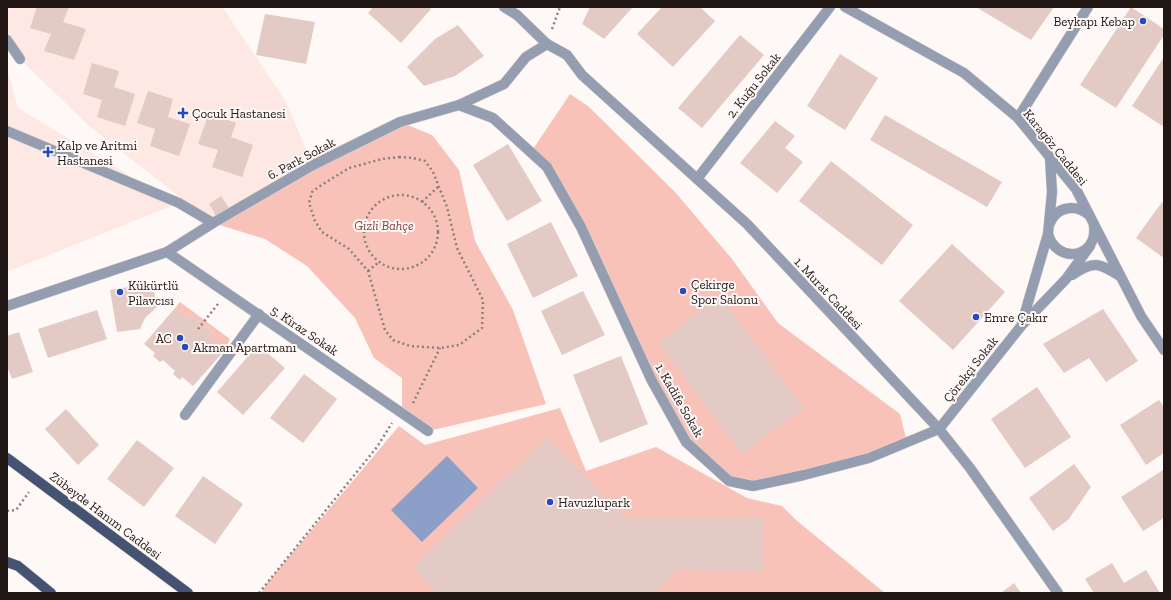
<svg xmlns="http://www.w3.org/2000/svg" width="1171" height="600" viewBox="0 0 1171 600" font-family="'Zilla Slab',serif">
<rect width="100%" height="100%" fill="#fef8f7"/>
<g fill="#fde8e4">
<polygon points="7,7 223,8 285,100 313,165 213,223 89,126 20,59 7,40"/>
<polygon points="7,68 18,108 161,195 179,203 7,272"/>
</g>
<g fill="#f9c2b8">
<polygon points="570,94 588,106 675,192 732,259 778,323 900,414 907,442 753,486 729,481 686,442 547,167 531,152"/>
<polygon points="400,122 432,135 459,170 475,241 513,310 546,404 428,431 402,413 402,378 374,358 355,318 307,266 265,239 213,223"/>
<polygon points="180,302 230,339 225,350 209,336 212,332 205,326 200,331 196,328 201,323 192,315 188,319 175,308"/>
<polygon points="560,408 586,471 656,447 747,498 782,506 796,520 885,593 261,593 267,583 399,426 425,445"/>
</g>
<polygon fill="#8c9fc9" points="447,456 478,488 422,542 391,510"/>
<g fill="#e3cac4">
<polygon points="37,7 69,7 63,22 86,29 74,60 44,51 51,34 30,28"/>
<polygon points="373,7 429,7 431,9 401,43 368,13"/>
<polygon points="590,7 633,7 604,39 582,24"/>
<polygon points="662,7 700,7 715,21 673,67 637,34"/>
<polygon points="976,7 1054,7 1031,40"/>
<polygon points="1131,7 1164,29 1164,35 1116,108 1080,85"/>
<polygon points="265,14 315,22 306,64 256,55"/>
<polygon points="458,25 484,56 455,76 424,86 407,67 435,39"/>
<polygon points="740,35 764,55 702,128 678,108"/>
<polygon points="840,54 878,78 845,130 807,106"/>
<polygon points="1164,57 1164,127 1132,106"/>
<polygon points="92,63 119,71 114,87 135,94 125,126 97,117 102,100 83,94"/>
<polygon points="148,91 173,99 168,117 190,124 179,156 150,146 155,129 137,123"/>
<polygon points="209,113 236,123 231,137 253,145 242,177 212,167 218,150 198,144"/>
<polygon points="885,115 1002,182 987,207 870,140"/>
<polygon points="775,121 795,136 785,148 803,162 777,193 740,163"/>
<polygon points="508,144 542,201 507,221 473,165"/>
<polygon points="831,161 913,225 882,265 799,201"/>
<polygon points="221,196 229,208 216,216 209,204"/>
<polygon points="1162,202 1164,204 1164,258 1136,238"/>
<polygon points="551,222 578,276 533,298 507,244"/>
<polygon points="952,244 1005,292 953,350 899,301"/>
<polygon points="153,283 157,307 145,318 140,329 117,332 110,290"/>
<polygon points="583,291 605,335 562,355 541,311"/>
<polygon points="720,296 804,408 742,454 658,343"/>
<polygon points="175,308 188,319 192,315 201,323 196,328 200,331 205,326 212,332 209,336 225,350 193,386 182,377 180,380 173,374 175,371 163,360 160,362 153,356 155,353 144,344"/>
<polygon points="1103,309 1138,361 1106,382 1089,358 1064,373 1043,344"/>
<polygon points="97,310 107,339 48,358 38,329"/>
<polygon points="19,332 33,372 12,379 8,369 7,369 7,336"/>
<polygon points="258,345 285,368 243,415 217,392"/>
<polygon points="621,356 648,424 600,443 573,375"/>
<polygon points="304,374 337,399 303,443 270,418"/>
<polygon points="1037,387 1071,437 1025,468 991,419"/>
<polygon points="1159,400 1164,407 1164,453 1146,465 1120,425"/>
<polygon points="66,409 99,445 78,465 45,429"/>
<polygon points="547,437 624,517 763,518 763,571 678,570 655,593 438,593 413,567"/>
<polygon points="137,440 174,468 144,507 107,479"/>
<polygon points="1074,464 1091,487 1068,520 1053,531 1029,498"/>
<polygon points="1163,470 1164,518 1143,531 1121,497"/>
<polygon points="203,476 243,504 215,544 175,516"/>
<polygon points="1112,563 1124,583 1146,570 1160,593 1094,593 1085,579"/>
<polygon points="1014,583 1021,593 1001,593"/>
</g>
<g fill="none" stroke-linecap="round" stroke-linejoin="round">
<g stroke="#dad4d3" stroke-width="11">
<g id="minor">
<polyline points="845,7 964,73 1018,118 1076,189 1141,316 1164,350"/>
<polyline points="7,40 20,59"/>
<polyline points="547,44 567,55 582,75 747,224 939,429 970,468 1058,593"/>
<polyline points="459,105 493,118 547,167 581,227 651,379 686,442 729,481 753,486 804,475 869,458 939,429 1022,325 1066,279 1090,246"/>
<polyline points="1018,118 1088,7"/>
<polyline points="7,131 179,203 213,223"/>
<polyline points="697,179 830,7"/>
<path d="M1050 223C1057 206 1076 204 1089 215"/>
<path d="M1048 234C1057 265 1098 258 1094 226"/>
<polyline points="167,252 428,431"/>
<path d="M1072 275C1094 260 1099 263 1120 276"/>
<polyline points="7,306 167,252 213,223 313,165 400,122 459,105 504,84 526,57 547,44 517,15 504,7"/>
<polyline points="1022,323 1048,234 1052,192 1050,158"/>
<polyline points="185,415 259,314"/>
</g>
</g>
<g stroke="#dad4d3" stroke-width="11">
<g id="major">
<polyline points="7,458 188,593"/>
<polyline points="7,562 18,566 51,593"/>
</g>
</g>
<g stroke="#898180" stroke-width="2.5" stroke-dasharray="2 3" stroke-linecap="butt">
<polyline points="552,29 560,7"/>
<polygon points="399,157 413,158 425,161 433,172 447,207 457,248 483,300 482,328 459,345 440,348 410,346 393,340 385,330 368,271 349,249 322,232 315,221 309,203 312,192 320,186 349,168 382,159"/>
<circle cx="401" cy="232" r="37"/>
<polyline points="422,202 439,186"/>
<polyline points="368,271 379,262"/>
<polyline points="198,329 218,304"/>
<polyline points="413,403 440,348"/>
<polyline points="7,511 16,510 29,492"/>
<polyline points="259,593 377,447 392,423"/>
</g>
<use href="#minor" stroke="#959eb1" stroke-width="10"/>
<use href="#major" stroke="#455373" stroke-width="10"/>
</g>
<g fill="#264ab9" stroke="#fef8f7" stroke-width="1.5">
<circle cx="1143" cy="21" r="4"/>
<path d="M181 107h4v4h4v4h-4v4h-4v-4h-4v-4h4z"/>
<path d="M46 146h4v4h4v4h-4v4h-4v-4h-4v-4h4z"/>
<circle cx="683" cy="291" r="4"/>
<circle cx="120" cy="292" r="4"/>
<circle cx="976" cy="317" r="4"/>
<circle cx="180" cy="338" r="4"/>
<circle cx="185" cy="347" r="4"/>
<circle cx="550" cy="502" r="4"/>
</g>
<g text-anchor="middle" stroke-width="4" stroke-linejoin="round" paint-order="stroke">
<g font-size="13" fill="#201715" stroke="#fef8f7" text-anchor="start">
<text x="1135" y="26" text-anchor="end">Beykapı Kebap</text>
<text x="192" y="118">Çocuk Hastanesi</text>
<text x="57" y="150">Kalp ve Aritmi<tspan x="57" dy="15">Hastanesi</tspan></text>
<text x="691" y="289">Çekirge<tspan x="691" dy="15">Spor Salonu</tspan></text>
<text x="128" y="290">Kükürtlü<tspan x="128" dy="15">Pilavcısı</tspan></text>
<text x="984" y="322">Emre Çakır</text>
<text x="172" y="343" text-anchor="end">AC</text>
<text x="193" y="352">Akman Apartmanı</text>
<text x="558" y="507">Havuzlupark</text>
</g>
<g font-size="13" fill="#201715" stroke="#fef8f7">
<text transform="translate(753 85) rotate(-52)" y="5">2. Kuğu Sokak</text>
<text transform="translate(1056 147) rotate(51)" y="5">Karagöz Caddesi</text>
<text transform="translate(301 158) rotate(-28)" y="5">6. Park Sokak</text>
<text transform="translate(829 293) rotate(47)" y="5">1. Murat Caddesi</text>
<text transform="translate(305 330) rotate(34)" y="5">5. Kiraz Sokak</text>
<text transform="translate(970 369) rotate(-52)" y="5">Çörekçi Sokak</text>
<text transform="translate(680 400) rotate(60)" y="5">1. Kadife Sokak</text>
<text transform="translate(106 515) rotate(37)" y="5">Zübeyde Hanım Caddesi</text>
</g>
<g font-size="13" font-style="italic" fill="#823f34" stroke="#fef8f7">
<text x="384" y="230">Gizli Bahçe</text>
</g>
</g>
<rect width="1171" height="600" fill="none" stroke="#201715" stroke-width="16"/>
</svg>
